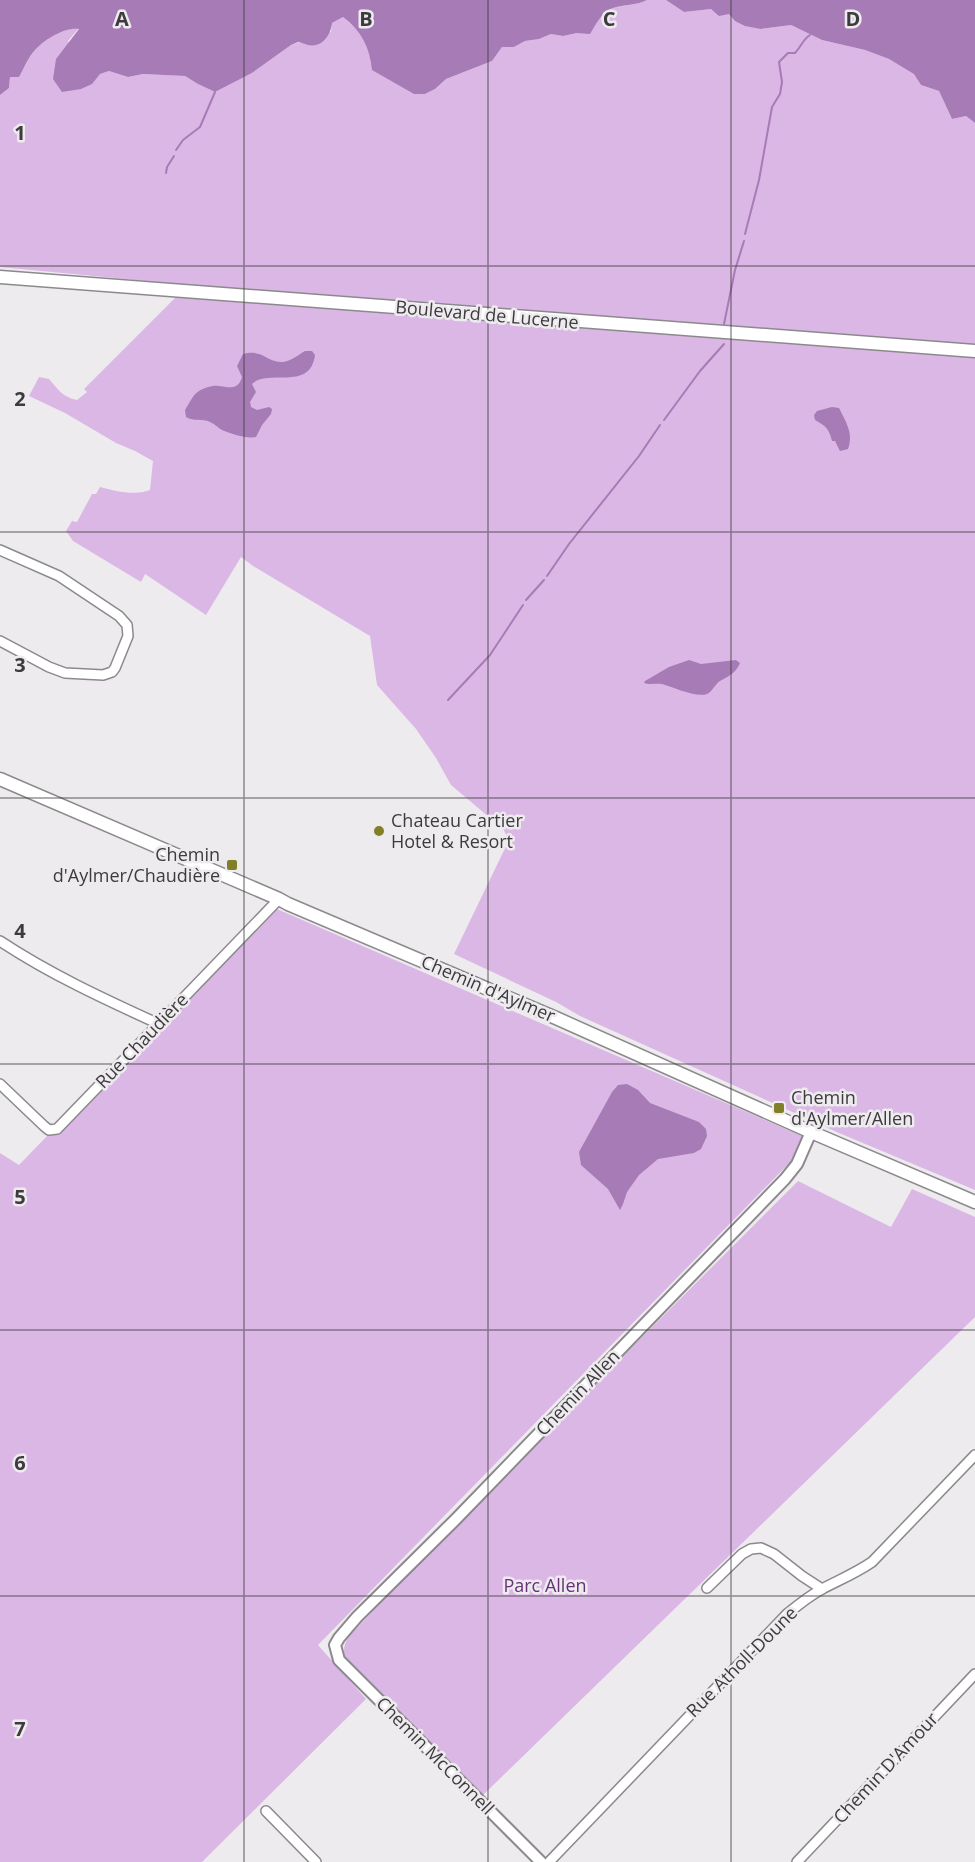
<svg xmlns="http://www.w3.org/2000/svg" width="975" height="1862" viewBox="0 0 975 1862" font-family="'Open Sans',sans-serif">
<rect width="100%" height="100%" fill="#eeebef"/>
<g fill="#dbb7e6">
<path d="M647 0H666L684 12 711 9 729 14 761 29 791 25 822 40 865 50 889 59 915 74 921 85 939 91 952 119 966 116 975 123V1190L839 1133 580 1016 556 1002 454 954 509 840 503 829 451 785 436 758 416 729 377 685 370 636 253 566 241 557 206 615 145 574 141 582 73 541 66 531 72 521 77 522 92 494H96L100 487C115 491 135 496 150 490L153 461 135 451 116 443 65 413 29 396 39 377 49 379C58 389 62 397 77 400L87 392 84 389 188 285 0 267V95L9 88 10 77 19 76C24 68 29 55 37 48 47 38 65 28 79 28L68 41 92 83 100 74 109 71 128 77 143 74 185 76 198 84 215 92 252 73 291 45 331 32 332 23 343 17C361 30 370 48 373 70L414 93 425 94 435 89 446 79 492 61 502 47H514L525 41 539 39 551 34 563 36 577 33H590C596 24 602 12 613 8 625 4 635 6 647 0Z"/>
<polygon points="270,906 802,1136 802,1150 318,1645 366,1699 202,1862 0,1862 0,1153 19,1165"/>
<path d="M798 1181 891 1227 912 1189 975 1217V1317L483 1795 348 1663C342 1653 343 1646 349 1636L529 1450Z"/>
</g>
<g fill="#a77bb5">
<path d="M0 0H647C635 6 625 4 613 8 602 12 596 24 590 34L577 33 563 36 551 34 539 39 525 41 514 47H502L492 61 446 79 435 89 425 94H414L372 70C370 48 361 30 343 17L332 23C331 35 322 48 308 45 304 44 301 42 298 42L291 45 252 73 215 92 198 84 185 76 143 74 128 77 109 71 100 74 92 84 81 89 62 92 53 79 56 59 79 29C65 27 46 39 37 48 29 55 24 68 19 77H10L9 88 0 95Z"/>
<polygon points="666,0 975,0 975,123 966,116 952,119 939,91 921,85 914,74 889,59 865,50 822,40 791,25 761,29 745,26 735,21 729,14 719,16 711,9 684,12"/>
<path d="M305 351H312L315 355C310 392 269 368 252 384L256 392 250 402 251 407 257 410 269 407 272 409 271 414 262 425 256 437C247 439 231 434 222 430 218 428 215 424 210 422 202 418 194 422 186 417L185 410C189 404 193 394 199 391 204 388 213 385 218 386 229 387 238 391 242 377L237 366 243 354C263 349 266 362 282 362 290 362 298 355 305 351Z"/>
<path d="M832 407 839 408C846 422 854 434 848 449L840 451 835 441H832C829 429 826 426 815 420L814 415 817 411Z"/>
<path d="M689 660 701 664 736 660 740 663C736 673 729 676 720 681 715 684 713 691 707 694 696 698 673 687 662 684 655 683 650 685 644 683L645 681 669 667Z"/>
<polygon points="627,1084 638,1090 650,1103 699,1122 706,1129 707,1136 701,1149 694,1153 658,1159 639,1175 627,1192 623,1204 620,1210 608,1189 581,1165 579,1152 612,1092 618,1085"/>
</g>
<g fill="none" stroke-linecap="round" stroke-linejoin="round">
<g stroke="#a77bb5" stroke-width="2">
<polyline points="176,150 183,140 200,127 215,92"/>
<polyline points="166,173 167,167 174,156"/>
<path d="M745 234 759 180 772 107 780 94 782 82 779 62 788 53H795C801 47 803 39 810 35"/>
<polyline points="724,324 735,270 744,241"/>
<polyline points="664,420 700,371 724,344"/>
<polyline points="547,576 569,544 639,456 660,425"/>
<polyline points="526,600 544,580"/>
<polyline points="448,700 490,655 523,605"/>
</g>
<g stroke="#8c898d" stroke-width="12">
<g id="minor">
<polyline points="0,550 59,576 119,616 127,625 128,636 115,668 112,672 103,675 65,673 49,667 0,641"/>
<path d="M0 941C50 974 104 999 159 1024"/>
<polyline points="0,1084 44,1126 49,1130 57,1129 279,899"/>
<polyline points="707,1588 742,1554 751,1549 761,1548 774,1554 802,1576 822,1589"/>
<polyline points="266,1811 316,1862"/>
<path d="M549 1862 787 1614C798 1605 809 1596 822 1589 839 1580 856 1573 872 1562L975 1455"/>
<polyline points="797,1862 975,1674"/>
</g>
</g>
<g stroke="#8c898d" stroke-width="14">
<polyline id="tertiary" points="541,1862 339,1660 335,1645 339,1638 357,1617 456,1519 785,1179 797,1164 811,1132"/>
</g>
<g stroke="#8c898d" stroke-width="15">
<g id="secondary">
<polyline points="0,277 975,351"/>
<polyline points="0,779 279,899 288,904 556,1018 811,1132 975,1202"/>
</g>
</g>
<use href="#minor" stroke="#fff" stroke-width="9"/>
<use href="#tertiary" stroke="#fff" stroke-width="10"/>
<use href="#secondary" stroke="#fff" stroke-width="12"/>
</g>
<path fill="none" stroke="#3d3b3d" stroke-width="1.5" stroke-opacity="0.55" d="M244 0V1862M488 0V1862M731 0V1862M0 266H975M0 532H975M0 798H975M0 1064H975M0 1330H975M0 1596H975"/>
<g fill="#817f27" stroke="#eeebef" stroke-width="2">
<circle cx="379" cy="831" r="6"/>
<rect x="226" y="859" width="12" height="12" rx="3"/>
<rect x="773" y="1102" width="12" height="12" rx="3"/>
</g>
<g text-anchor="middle" stroke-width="5" stroke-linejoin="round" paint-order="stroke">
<g font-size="18" fill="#3d3b3d" stroke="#eeebef">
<text transform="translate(487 315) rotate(5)" y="6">Boulevard de Lucerne</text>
<text transform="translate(488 989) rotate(23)" y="6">Chemin d'Aylmer</text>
<text transform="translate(142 1041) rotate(-46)" y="6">Rue Chaudière</text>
<text transform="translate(578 1393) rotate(-46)" y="6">Chemin Allen</text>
<text transform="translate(742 1662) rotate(-45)" y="6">Rue Atholl-Doune</text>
<text transform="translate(435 1756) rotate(45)" y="6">Chemin McConnell</text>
<text transform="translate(886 1768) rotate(-47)" y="6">Chemin D'Amour</text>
</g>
<g font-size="18" fill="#3d3b3d" stroke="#eeebef" text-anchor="start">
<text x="391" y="827">Chateau Cartier<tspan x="391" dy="21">Hotel &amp; Resort</tspan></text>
<text x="220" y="861" text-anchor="end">Chemin<tspan x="220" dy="21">d'Aylmer/Chaudière</tspan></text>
<text x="791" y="1104">Chemin<tspan x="791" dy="21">d'Aylmer/Allen</tspan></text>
</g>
<g font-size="18" fill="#683078" stroke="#eeebef">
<text x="545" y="1592">Parc Allen</text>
</g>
</g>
<g font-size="20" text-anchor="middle" font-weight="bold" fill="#3d3b3d" stroke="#eeebef" stroke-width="5" stroke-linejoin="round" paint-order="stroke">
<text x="122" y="26">A</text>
<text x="366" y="26">B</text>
<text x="609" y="26">C</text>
<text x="853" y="26">D</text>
<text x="20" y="140">1</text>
<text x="20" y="406">2</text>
<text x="20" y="672">3</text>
<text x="20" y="938">4</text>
<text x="20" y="1204">5</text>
<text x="20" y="1470">6</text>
<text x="20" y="1736">7</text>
</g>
</svg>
